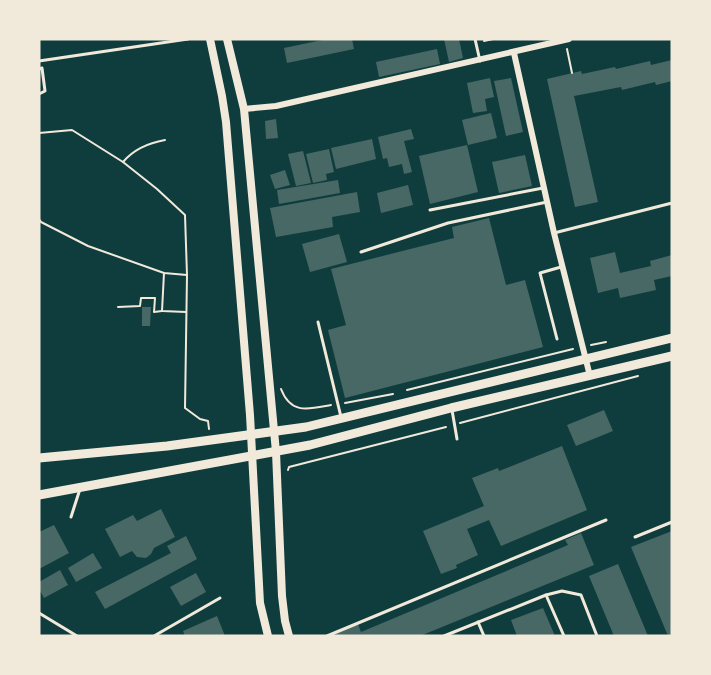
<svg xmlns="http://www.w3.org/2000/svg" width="711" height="675" viewBox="0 0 711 675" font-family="'PT Sans',sans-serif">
<rect width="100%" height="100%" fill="#0f3d3e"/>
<g fill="#486865">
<polygon points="327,39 352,39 354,49 287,63 284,48"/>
<polygon points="444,39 459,39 463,58 449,62"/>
<polygon points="437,49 440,64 379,77 376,62"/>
<polygon points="672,60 672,81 656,85 655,82 622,90 621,87 574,96 598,202 575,207 547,79 581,71 582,74 615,67 616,69 650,61 651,65"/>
<polygon points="490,78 494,97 485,99 487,111 473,113 467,83"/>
<polygon points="511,78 523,132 506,136 494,81"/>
<polygon points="491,113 497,138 468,145 462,120"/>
<polygon points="276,119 278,138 266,139 265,121"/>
<polygon points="411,129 414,139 404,141 412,172 404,174 402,164 389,167 387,158 383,159 378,137"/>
<polygon points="372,139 376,159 336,169 331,148"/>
<polygon points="467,145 478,192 430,204 419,156"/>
<polygon points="329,149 334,172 326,174 327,180 313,183 306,154"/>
<polygon points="303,151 311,183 296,186 288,154"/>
<polygon points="525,155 532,186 499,193 492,162"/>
<polygon points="285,170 290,185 275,189 270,175"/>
<polygon points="338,180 340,193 279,204 277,190"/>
<polygon points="408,185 413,205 381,213 377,193"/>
<polygon points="357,192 360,212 332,217 333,227 276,237 270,208"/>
<polygon points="489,218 506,285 525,280 543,347 345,398 328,330 346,325 331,269 454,238 452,227"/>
<polygon points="339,234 347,262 310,272 302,244"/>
<polygon points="615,252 620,273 651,266 650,261 672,255 672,276 654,280 656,290 620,298 618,288 598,293 590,258"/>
<polygon points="142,307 151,307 150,326 142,326"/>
<polygon points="604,410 613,431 576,446 567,425"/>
<polygon points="562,446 587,510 501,546 489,520 467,529 478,555 456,565 457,568 441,574 423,531 484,506 472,478 498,468 499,471"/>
<polygon points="161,509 175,537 154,548 151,554 146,558 137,557 132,551 120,557 105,529 133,515 137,521"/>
<polygon points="54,525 69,553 39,569 39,532"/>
<polygon points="672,531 672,636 668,636 631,547"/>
<polygon points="581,533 594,565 420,636 331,636 358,624 361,632 568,545 565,540"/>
<polygon points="186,536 197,559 105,609 95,592 171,553 167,546"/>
<polygon points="93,553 102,568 76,582 68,568"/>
<polygon points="618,564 648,636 614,636 589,576"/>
<polygon points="60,570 68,585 44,598 39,589 39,582"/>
<polygon points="196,573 206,592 181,606 170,587"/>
<polygon points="543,608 555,636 517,636 511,620"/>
<polygon points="217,616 225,636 185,636 183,631"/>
</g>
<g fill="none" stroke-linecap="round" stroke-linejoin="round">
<g stroke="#f1e9da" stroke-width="2">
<polyline points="484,41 493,39"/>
<polyline points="567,49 572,73"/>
<polyline points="39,133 72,130 123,162 157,189 185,215 187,275 185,408 200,419 208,421 209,429"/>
<path d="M123 162C134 149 148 143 165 140"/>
<polyline points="39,219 41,222 88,246 164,273 187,275"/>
<polyline points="164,273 162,311 186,312"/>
<polyline points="118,307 140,306 141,298 155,298 154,312 162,311"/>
<polyline points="591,345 606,342"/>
<path d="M281 389C291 415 309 409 331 405"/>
<polyline points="407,390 573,349"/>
<polyline points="345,403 393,394"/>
<polyline points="460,423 638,376"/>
<polyline points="288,470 289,467 446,427"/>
</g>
<g stroke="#f1e9da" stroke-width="3">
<polyline points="475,39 480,61"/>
<polyline points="39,61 188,39"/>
<polyline points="39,69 42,68 45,91 39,94"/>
<polyline points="430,210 543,188"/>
<polyline points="554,233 672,203"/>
<polyline points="361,252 448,223 547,202"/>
<polyline points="318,322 341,417"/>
<polyline points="557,339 540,273 561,267"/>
<polyline points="452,410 457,439"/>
<polyline points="71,517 80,489"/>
<polyline points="635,537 672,522"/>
<polyline points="546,595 564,636"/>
<polyline points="39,613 77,636"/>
<polyline points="478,622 484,636"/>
<polyline points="154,636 220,598"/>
<polyline points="327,636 606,520"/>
<polyline points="444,636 546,595 562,591 581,595 597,636"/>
</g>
<g stroke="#f1e9da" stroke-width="6">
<polyline points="514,53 554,233 590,376"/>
<polyline points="244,109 276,106 569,39"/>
</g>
<g stroke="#f1e9da" stroke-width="8">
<polyline points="210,39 222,96 226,122 250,415 260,603 268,636"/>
<polyline points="227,39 244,109 276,452 282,596 285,621 289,636"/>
</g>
<g stroke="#f1e9da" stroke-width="9">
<polyline points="39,458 167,446 306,427 672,338"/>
<polyline points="39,495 310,445 451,408 672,356"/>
</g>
</g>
<rect width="711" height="675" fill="none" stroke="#f1e9da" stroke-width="81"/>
</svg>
